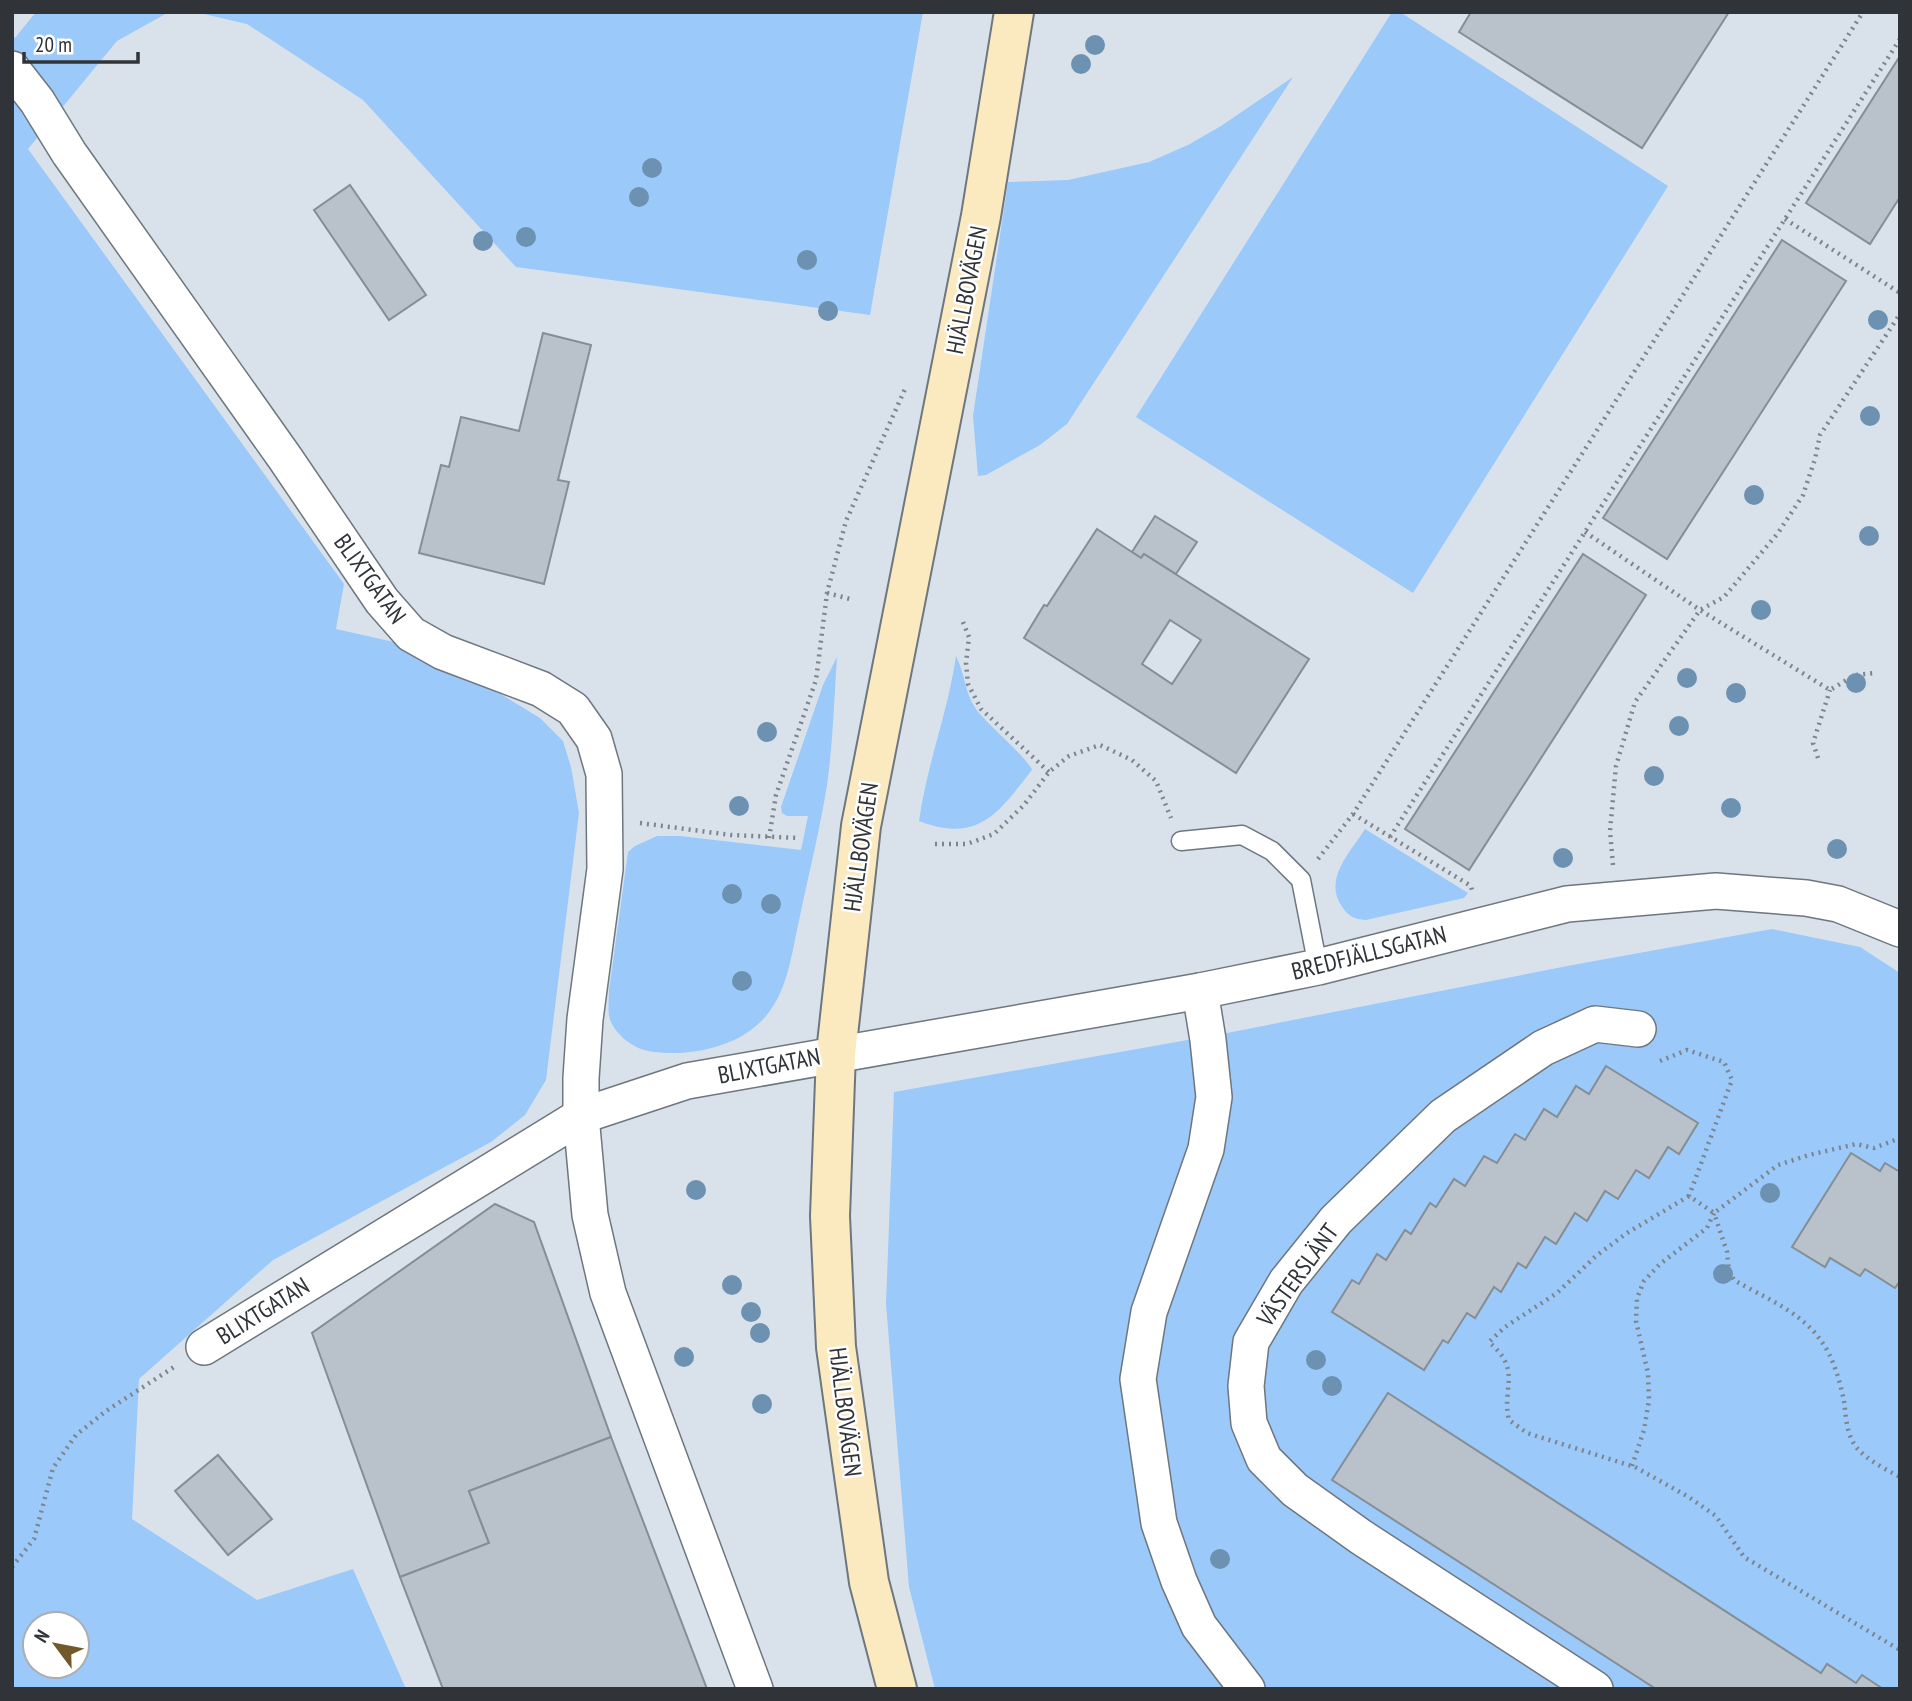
<svg xmlns="http://www.w3.org/2000/svg" width="1912" height="1701" viewBox="0 0 1912 1701" font-family="'PT Sans Narrow',sans-serif">
<rect width="100%" height="100%" fill="#d9e2eb"/>
<g fill="#9ac9fa" fill-rule="evenodd">
<path d="M36 12H169L117 41 28 149 344 584 336 629 394 642 499 693 540 718 563 741 571 767 579 813 546 1080 525 1115 491 1142 273 1260 139 1379 132 1519 257 1600 353 1569 406 1689H12V36L15 38ZM35 1624H77V1666H35Z"/>
<polygon points="195,12 923,12 870,315 516,267 363,100 247,24"/>
<polygon points="1392,12 1400,12 1668,186 1413,593 1136,417"/>
<polygon points="1293,77 1067,424 1040,445 986,475 978,476 973,416 1008,182 1068,180 1149,162 1188,145 1221,126"/>
<path d="M956 656C966 676 964 694 979 713 989 725 1029 760 1032 770 998 813 979 844 919 821 927 764 948 712 956 656Z"/>
<path d="M837 657C834 700 833 743 827 785 820 829 809 873 800 916 792 950 789 989 766 1016 740 1048 687 1058 648 1051 634 1048 617 1036 611 1022 607 1014 609 1000 609 991L628 852 635 846 657 836H680L801 850 808 816H787L782 813 781 807 823 685Z"/>
<path d="M1365 829 1468 893 1464 898 1366 920C1355 919 1349 917 1343 908 1322 880 1350 853 1365 829Z"/>
<polygon points="1772,929 1860,947 1900,973 1900,1689 935,1689 909,1587 886,1304 894,1092 1227,1033 1578,964"/>
</g>
<g fill="#b9c2ca" stroke="#858d95" stroke-width="2" fill-rule="evenodd">
<polygon points="1471,12 1729,12 1642,148 1459,32"/>
<polygon points="1900,56 1900,197 1870,244 1806,203"/>
<polygon points="350,185 426,295 389,320 314,210"/>
<polygon points="1782,240 1846,281 1667,559 1603,518"/>
<polygon points="543,333 591,345 558,480 569,482 544,584 419,553 441,465 449,467 461,417 519,431"/>
<polygon points="1155,516 1197,542 1176,574 1144,554 1141,558 1132,552"/>
<path d="M1097 529 1141 558 1144 554 1309 659 1236 773 1024 638 1044 605 1047 606ZM1170 620 1201 640 1172 684 1142 664Z"/>
<polygon points="1583,554 1646,595 1469,870 1405,829"/>
<polygon points="1606,1066 1698,1123 1679,1154 1668,1147 1649,1178 1636,1170 1618,1199 1605,1191 1587,1221 1575,1213 1556,1244 1545,1237 1526,1268 1518,1263 1501,1292 1494,1287 1475,1318 1467,1313 1448,1343 1443,1340 1424,1370 1332,1312 1352,1280 1359,1284 1377,1254 1386,1260 1405,1230 1411,1234 1430,1203 1436,1207 1454,1179 1465,1186 1484,1156 1497,1163 1515,1134 1525,1140 1544,1109 1557,1117 1576,1086 1589,1094"/>
<polygon points="1851,1153 1880,1171 1885,1163 1900,1172 1900,1281 1895,1288 1865,1269 1860,1276 1830,1258 1825,1267 1792,1247"/>
<polygon points="495,1204 534,1222 611,1437 469,1491 489,1543 400,1577 312,1333"/>
<polygon points="1388,1393 1821,1673 1827,1664 1856,1683 1862,1675 1883,1689 1656,1689 1332,1480"/>
<polygon points="611,1437 707,1689 443,1689 400,1577 489,1543 469,1491"/>
<polygon points="218,1455 272,1519 228,1555 175,1491"/>
</g>
<g fill="none" stroke-linecap="round" stroke-linejoin="round">
<g stroke="#6e767e" stroke-width="21">
<polyline id="lane" points="1181,841 1242,835 1272,851 1301,880 1318,967"/>
</g>
<g stroke="#6e767e" stroke-width="38">
<g id="street">
<polyline points="12,69 37,101 69,153 285,458 382,601 411,634 443,652 541,689 573,709 594,739 604,774 605,869 585,1019 581,1078 581,1116 590,1215 608,1293 755,1689"/>
<polyline points="1200,991 1208,1040 1214,1097 1206,1149 1149,1312 1138,1379 1159,1523 1179,1581 1199,1626 1247,1689"/>
<polyline points="204,1347 581,1116 687,1081 1200,991 1318,967 1567,904 1716,891 1806,898 1838,904 1900,929"/>
<polyline points="1595,1689 1361,1537 1295,1490 1264,1459 1249,1423 1246,1386 1251,1342 1286,1282 1336,1220 1443,1116 1543,1048 1595,1024 1638,1029"/>
</g>
</g>
<g stroke="#6e767e" stroke-width="42">
<polyline id="secondary" points="897,1689 869,1582 836,1347 830,1216 836,1053 861,826 981,216 1014,12"/>
</g>
<g stroke="#7e848b" stroke-width="4.5" stroke-dasharray="2 5" stroke-linecap="butt">
<polyline points="1785,219 1900,293"/>
<polyline points="1585,532 1700,610 1830,690 1855,675 1875,673"/>
<polyline points="827,593 850,599"/>
<polyline points="963,622 969,637 966,663 968,684 981,709 1049,772"/>
<polyline points="1818,758 1813,743 1830,690"/>
<polyline points="1353,814 1471,886 1472,890"/>
<polyline points="640,823 731,835 799,838"/>
<polyline points="1390,837 1900,39"/>
<polyline points="769,838 776,795 816,680 827,593 846,521 905,389"/>
<polyline points="935,844 967,844 994,834 1024,805 1049,772 1069,756 1100,745 1132,760 1156,781 1171,818"/>
<polyline points="1318,859 1353,814 1863,12"/>
<polyline points="1613,865 1610,831 1616,766 1635,702 1700,610 1724,597 1778,533 1803,495 1815,459 1820,435 1900,314"/>
<polyline points="1660,1061 1687,1050 1724,1062 1732,1080 1689,1196 1714,1213 1778,1165 1809,1155 1856,1144 1874,1148 1900,1138"/>
<path d="M1689 1196 1627 1233 1596 1256 1557 1293 1505 1327 1489 1342C1523 1371 1501 1388 1509 1420L1527 1433 1635 1467 1687 1496 1716 1516 1744 1557 1900 1650"/>
<path d="M1632 1466 1644 1430 1649 1400 1648 1373 1636 1321 1637 1298 1644 1281 1660 1264 1707 1228 1714 1213 1727 1252 1729 1272 1734 1280C1763 1297 1802 1312 1821 1341 1833 1356 1840 1382 1844 1401 1846 1416 1846 1433 1856 1447 1867 1460 1885 1469 1900 1477"/>
<polyline points="12,1567 34,1539 53,1468 76,1435 106,1411 174,1367"/>
</g>
<use href="#lane" stroke="#fff" stroke-width="18"/>
<use href="#street" stroke="#fff" stroke-width="35"/>
<use href="#secondary" stroke="#fbe9c0" stroke-width="38"/>
</g>
<g fill="#6d91b0">
<circle cx="1095" cy="45" r="10"/>
<circle cx="1081" cy="64" r="10"/>
<circle cx="652" cy="168" r="10"/>
<circle cx="639" cy="197" r="10"/>
<circle cx="526" cy="237" r="10"/>
<circle cx="483" cy="241" r="10"/>
<circle cx="807" cy="260" r="10"/>
<circle cx="828" cy="311" r="10"/>
<circle cx="1878" cy="320" r="10"/>
<circle cx="1870" cy="416" r="10"/>
<circle cx="1754" cy="495" r="10"/>
<circle cx="1869" cy="536" r="10"/>
<circle cx="1761" cy="610" r="10"/>
<circle cx="1687" cy="678" r="10"/>
<circle cx="1856" cy="683" r="10"/>
<circle cx="1736" cy="693" r="10"/>
<circle cx="1679" cy="726" r="10"/>
<circle cx="767" cy="732" r="10"/>
<circle cx="1654" cy="776" r="10"/>
<circle cx="739" cy="806" r="10"/>
<circle cx="1731" cy="808" r="10"/>
<circle cx="1837" cy="849" r="10"/>
<circle cx="1563" cy="858" r="10"/>
<circle cx="732" cy="894" r="10"/>
<circle cx="771" cy="904" r="10"/>
<circle cx="742" cy="981" r="10"/>
<circle cx="696" cy="1190" r="10"/>
<circle cx="1770" cy="1193" r="10"/>
<circle cx="1723" cy="1274" r="10"/>
<circle cx="732" cy="1285" r="10"/>
<circle cx="751" cy="1312" r="10"/>
<circle cx="760" cy="1333" r="10"/>
<circle cx="684" cy="1357" r="10"/>
<circle cx="1316" cy="1360" r="10"/>
<circle cx="1332" cy="1386" r="10"/>
<circle cx="762" cy="1404" r="10"/>
<circle cx="1220" cy="1559" r="10"/>
</g>
<g text-anchor="middle" stroke-width="5" stroke-linejoin="round" paint-order="stroke">
<g font-size="24" fill="#303337" stroke="#fff">
<text transform="translate(967 290) rotate(-79)" y="8">HJÄLLBOVÄGEN</text>
<text transform="translate(370 579) rotate(54)" y="8">BLIXTGATAN</text>
<text transform="translate(861 847) rotate(-82)" y="8">HJÄLLBOVÄGEN</text>
<text transform="translate(1369 953) rotate(-14)" y="8">BREDFJÄLLSGATAN</text>
<text transform="translate(769 1066) rotate(-11)" y="8">BLIXTGATAN</text>
<text transform="translate(1298 1275) rotate(-54)" y="8">VÄSTERSLÄNT</text>
<text transform="translate(263 1311) rotate(-32)" y="8">BLIXTGATAN</text>
<text transform="translate(845 1412) rotate(83)" y="8">HJÄLLBOVÄGEN</text>
</g>
</g>
<rect width="1912" height="1701" fill="none" stroke="#303337" stroke-width="28"/>
<g transform="translate(56 1645) rotate(302)"><circle r="33" fill="#ffffff" stroke="#acadaf" stroke-width="2"/>
<path d="M0-5L12 26L0 18L-12 26Z" fill="#715a2a"/>
<text y="-10" font-size="19" font-weight="bold" text-anchor="middle" fill="#303337">N</text>
</g>
<path d="M24 52v10h114v-10" fill="none" stroke="#303337" stroke-width="3.5"/>
<text x="35" y="52" font-size="21" fill="#303337" stroke="#ffffff" stroke-width="5" paint-order="stroke">20 m</text>
</svg>
